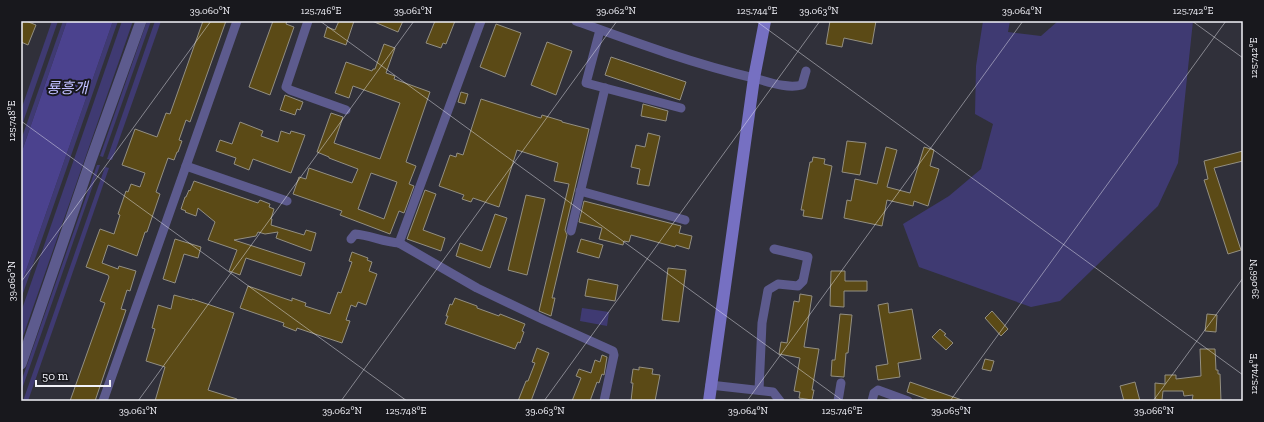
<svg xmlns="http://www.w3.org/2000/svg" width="1264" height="422" viewBox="0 0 1264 422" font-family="'Zilla Slab','Noto Sans KR',serif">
<rect width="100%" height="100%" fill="#30303a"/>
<g fill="#3f3a72">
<polygon points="52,21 58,21 21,128 21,110"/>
<polygon points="63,21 67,21 21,154 21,140"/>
<polygon points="113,21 118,21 21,299 21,285"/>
<polygon points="122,21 133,21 21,342 21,312"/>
<polygon points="147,21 151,21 103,157 100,156"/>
<polygon points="155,21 161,21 112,160 107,159"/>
<polygon points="983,21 1010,21 1008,32 1041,36 1058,21 1193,21 1178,163 1158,206 1060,301 1031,307 919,267 903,224 949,196 981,169 993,124 975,114 976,66"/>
<polygon points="97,165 100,165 21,392 21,382"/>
<polygon points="105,167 109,168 28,401 23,401"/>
<polygon points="582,308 609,312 607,326 580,321"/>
</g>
<polygon fill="#4b428e" points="67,21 113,21 21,285 21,154"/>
<g fill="#5b4a16" stroke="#938f82" fill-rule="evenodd">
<polygon points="21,21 26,21 36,25 28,45 21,42"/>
<polygon points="203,21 226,21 190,122 186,120 179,140 182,141 178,152 177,152 174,160 168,158 156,192 160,194 147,232 145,232 137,256 108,245 102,263 118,269 119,266 136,271 130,291 127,290 121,309 126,310 95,401 70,401 105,303 100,301 109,277 108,275 86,267 100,229 114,234 120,215 118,214 126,191 128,192 131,184 140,187 145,173 122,165 135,129 157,137 166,113 170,114"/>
<polygon points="273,21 287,21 286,24 294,27 270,95 249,87"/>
<polygon points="339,21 354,21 346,45 324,37 327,27 335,30"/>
<polygon points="372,21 403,21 398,32"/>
<polygon points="435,21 455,21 446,44 443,43 441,48 426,43"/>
<polygon points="830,21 876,21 872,44 844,38 842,47 826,44"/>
<polygon points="496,24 521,33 505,77 480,67"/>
<polygon points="547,42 572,51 556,95 531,85"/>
<path d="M384 44 395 48 386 73 395 76 394 79 430 92 406 162 416 166 409 184 414 186 404 213 399 211 390 234 340 215 342 211 293 194 299 177 306 179 309 168 352 183 358 169 329 158V157L317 152 331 113 343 117 334 143 380 159 400 103 353 86 349 98 335 93 346 62 372 71 373 69H375ZM371 173 397 182 384 219 358 209Z"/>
<polygon points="611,57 686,82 680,100 605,75"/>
<polygon points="461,92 468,94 465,104 458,102"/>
<polygon points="285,95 303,102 300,110 297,109 295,115 280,110"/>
<polygon points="481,99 537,117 541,118 542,115 562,121 562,122 589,129 565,230 567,235 552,298 555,298 551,316 539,311 569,184 554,181 558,163 517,150 499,207 473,198 471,202 462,199 464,195 439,186 450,155 456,157 457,153 463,155"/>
<polygon points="643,104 668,111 666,121 641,116"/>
<polygon points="240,122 263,131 261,136 278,142 281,131 290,134 291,131 305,135 291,173 253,159 249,170 234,164 236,158 216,151 220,140 232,144"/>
<polygon points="648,133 660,136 649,186 637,184 640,169 631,167 636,145 645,147"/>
<polygon points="847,141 866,143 860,175 842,172"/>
<polygon points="886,147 897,150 887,187 910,193 924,147 934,150 930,166 939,169 928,206 914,201 913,206 887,200 882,226 844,218 847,200 851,201 855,179 877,184"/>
<polygon points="1243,151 1243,161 1214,168 1241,250 1228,254 1204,180 1208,179 1204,161"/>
<polygon points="813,157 825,159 824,164 832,166 822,219 803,216 804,210 801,210 810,162 812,162"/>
<polygon points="194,181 258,203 260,200 270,204 269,207 274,209 271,219 272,219 271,225 304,235 306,230 316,233 311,251 276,238 278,232 265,234 258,232 256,236 234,240 305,263 301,276 246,258 240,275 229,271 237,250 208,240 215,222 198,208 196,216 185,212 186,211 181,209 185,197 186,197 189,190 190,191"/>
<polygon points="425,190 436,194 423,230 445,238 441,251 407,239"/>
<polygon points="526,195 545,199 527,275 508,270"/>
<polygon points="584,201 681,226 679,233 692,236 689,249 676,245 675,247 631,235 629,242 624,241 623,245 599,239 602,228 579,222"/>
<polygon points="495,214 507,218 490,268 456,256 460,243 482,251"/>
<polygon points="175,239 201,247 198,258 184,254 175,283 163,279"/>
<polygon points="581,239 603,245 599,258 577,252"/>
<polygon points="352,252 368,258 367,260 372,262 369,271 377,274 366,305 358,302 356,307 351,305 346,320 350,321 342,343 297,328 296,331 283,326 284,323 240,308 248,286 292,301 292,298 306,303 305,306 330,314 338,292 341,293 352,262 349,261"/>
<polygon points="668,268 686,270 679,322 662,320"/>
<polygon points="831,271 845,271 845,281 867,281 867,291 844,291 844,307 830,306"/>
<polygon points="588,279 618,285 615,301 585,296"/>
<polygon points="800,294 812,296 804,347 819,349 812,390 814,390 812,400 799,398 800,392 794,391 800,358 779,354 781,342 787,343 794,301 799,302"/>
<polygon points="174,295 192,300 192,299 234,313 208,390 237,399 237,401 155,401 165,367 146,361 155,329 152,328 158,305 171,309"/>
<polygon points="455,298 477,306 477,308 499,316 500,314 525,324 522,331 524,332 520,343 518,342 515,349 445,324 448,316 446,316 450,304 452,305"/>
<polygon points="888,303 889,313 912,309 921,359 898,363 900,377 878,380 876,366 888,364 878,305"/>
<polygon points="992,311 1008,329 1001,336 985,318"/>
<polygon points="840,314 852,315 848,353 846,353 844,377 831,376 832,360 835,360"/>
<polygon points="1207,314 1217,315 1216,332 1205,331"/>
<polygon points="940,329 946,334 944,335 953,343 946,350 932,337"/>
<polygon points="537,348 549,353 531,401 518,401 526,381 528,381 535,363 532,362"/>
<polygon points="1200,349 1215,349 1216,370 1218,370 1218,374 1220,374 1221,401 1192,401 1193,395 1184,396 1183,391 1163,391 1162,400 1155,399 1155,383 1165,384 1165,375 1176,375 1176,379 1201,376"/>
<polygon points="602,355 607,357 604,375 602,374 599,383 597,382 590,401 572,401 581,378 576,376 579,369 591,373 595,360 600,362"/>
<polygon points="985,359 994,361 991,371 982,369"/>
<polygon points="639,367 653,369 652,374 660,375 655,401 631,401 633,383 631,383 633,369 639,370"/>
<polygon points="910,382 962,400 962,401 932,401 907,392"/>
<polygon points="1135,382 1140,401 1124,401 1120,386"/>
</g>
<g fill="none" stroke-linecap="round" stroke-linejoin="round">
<g stroke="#5d5b8e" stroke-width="9">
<polyline points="237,21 186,166 287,201"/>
<polyline points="308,21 286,87 290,90 346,110"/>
<polyline points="481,21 399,243 477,288 544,320 613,351 614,355 604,401"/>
<path d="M576 21C634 42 694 64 754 78 769 82 787 89 802 85L806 71"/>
<polyline points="600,30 586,83 681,108"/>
<polyline points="580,191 685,220"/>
<polyline points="571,231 605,88"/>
<path d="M351 239 355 234C370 235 383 242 399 243"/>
<polyline points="710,385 773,392 780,401"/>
<polyline points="759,390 762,323 768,290 778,284 798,286 803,281 808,257 774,249"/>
<polyline points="103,401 186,166"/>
<polyline points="838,401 841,383"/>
<polyline points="872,401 874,393 878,390 908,401"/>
</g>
<polyline stroke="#5d5b8e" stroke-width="11" points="21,364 91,160 141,21"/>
<polyline stroke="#7670c2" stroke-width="12" points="709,401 754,78 765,21"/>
</g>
<path fill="none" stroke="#f2f2f9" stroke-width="1" stroke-opacity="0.45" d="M320 21 843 401M756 21 1243 375M1192 21 1243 58M21 121 407 401M21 282 211 21M138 401 414 21M341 401 617 21M544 401 820 21M747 401 1023 21M950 401 1226 21M1153 401 1243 278"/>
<g text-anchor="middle" stroke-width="4" stroke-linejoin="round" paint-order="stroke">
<g font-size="15" font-style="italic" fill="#bdbcfd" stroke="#18181d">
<text x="67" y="93">룡흥개</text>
</g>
</g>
<rect width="1264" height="422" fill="none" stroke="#18181d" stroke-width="44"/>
<path d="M36 380v6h74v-6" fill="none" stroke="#f2f2f9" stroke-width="2"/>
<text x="42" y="380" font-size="12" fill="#f2f2f9" stroke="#18181d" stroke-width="3" paint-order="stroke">50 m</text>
<rect x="22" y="22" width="1220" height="378" fill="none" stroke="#f2f2f9" stroke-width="1.5"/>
<g font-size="10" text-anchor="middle" fill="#f2f2f9">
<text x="210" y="14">39.060°N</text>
<text x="321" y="14">125.746°E</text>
<text x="413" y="14">39.061°N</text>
<text x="616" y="14">39.062°N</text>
<text x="757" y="14">125.744°E</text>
<text x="819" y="14">39.063°N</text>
<text x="1022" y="14">39.064°N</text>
<text x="1193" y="14">125.742°E</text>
<text transform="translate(1253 58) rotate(-90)" y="4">125.742°E</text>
<text transform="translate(11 121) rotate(-90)" y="4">125.748°E</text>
<text transform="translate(1253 279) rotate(-90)" y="4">39.066°N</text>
<text transform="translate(11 281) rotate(-90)" y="4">39.060°N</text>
<text transform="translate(1253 374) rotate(-90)" y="4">125.744°E</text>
<text x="138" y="414">39.061°N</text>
<text x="342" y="414">39.062°N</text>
<text x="406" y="414">125.748°E</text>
<text x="545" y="414">39.063°N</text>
<text x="748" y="414">39.064°N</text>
<text x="842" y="414">125.746°E</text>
<text x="951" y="414">39.065°N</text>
<text x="1154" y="414">39.066°N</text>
</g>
</svg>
